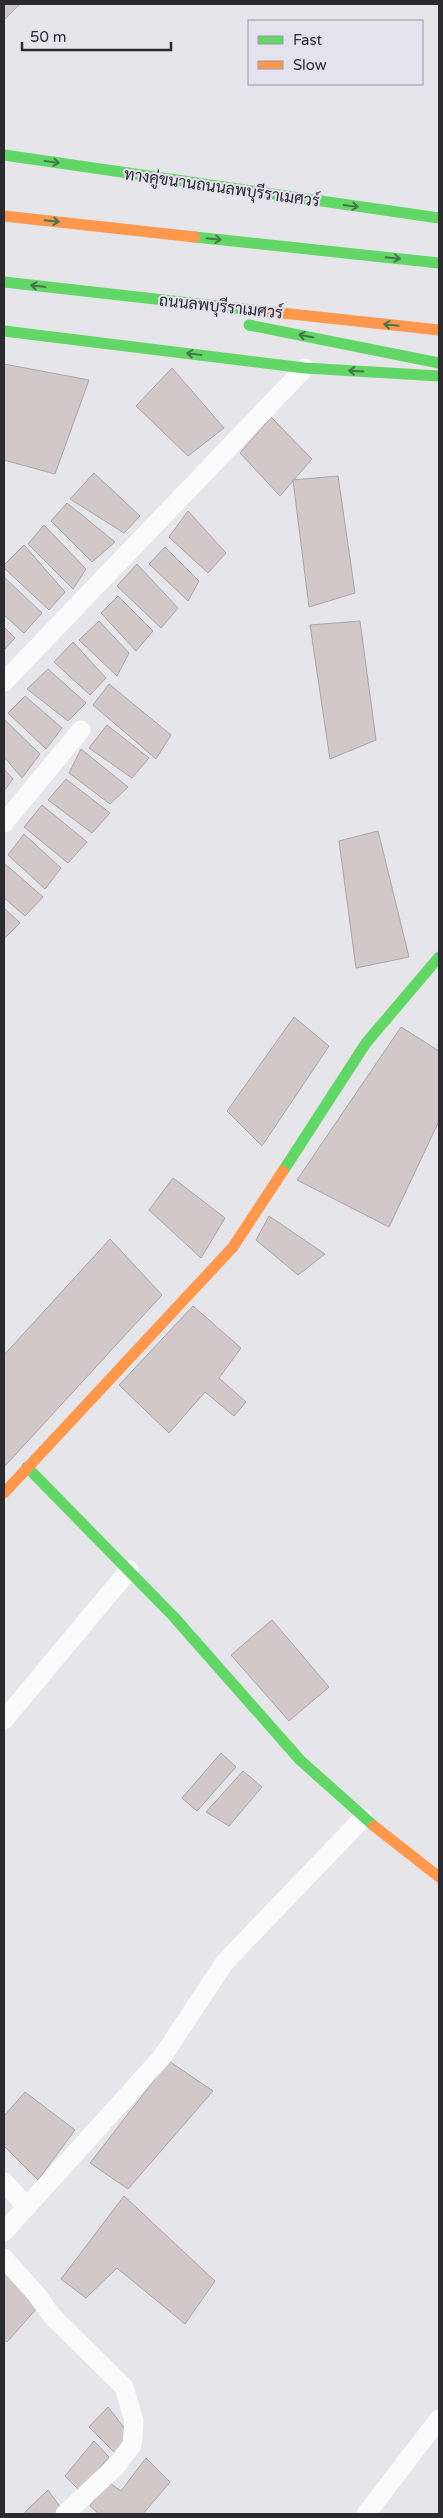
<svg xmlns="http://www.w3.org/2000/svg" width="443" height="2518" viewBox="0 0 443 2518" font-family="'Varela Round',Sarabun,sans-serif">
<rect width="100%" height="100%" fill="#e5e5ea"/>
<g fill="#d3c8c9" stroke="#a7a5a7">
<polygon points="4,4 20,4 4,20"/>
<polygon points="4,364 89,380 55,474 4,460"/>
<polygon points="172,368 224,428 188,456 136,406"/>
<polygon points="271,417 312,459 280,496 240,453"/>
<polygon points="94,473 140,516 124,533 70,499"/>
<polygon points="338,476 355,593 309,607 293,480"/>
<polygon points="67,503 115,542 92,562 51,521"/>
<polygon points="188,511 226,553 208,573 169,537"/>
<polygon points="44,525 86,569 73,589 28,544"/>
<polygon points="24,545 65,592 49,610 4,568 4,565"/>
<polygon points="165,547 199,581 188,601 149,564"/>
<polygon points="137,564 178,608 161,628 117,586"/>
<polygon points="4,577 42,613 24,633 4,615"/>
<polygon points="118,596 153,631 136,651 101,613"/>
<polygon points="99,621 129,653 117,676 79,640"/>
<polygon points="360,621 376,740 330,759 310,625"/>
<polygon points="4,627 15,638 4,650"/>
<polygon points="73,642 106,678 90,695 54,662"/>
<polygon points="48,669 86,703 68,721 27,689"/>
<polygon points="109,684 171,735 156,759 93,705"/>
<polygon points="25,696 62,728 46,749 8,713"/>
<polygon points="4,719 40,754 22,778 4,757"/>
<polygon points="107,725 149,758 132,778 89,748"/>
<polygon points="81,749 128,787 110,804 69,773"/>
<polygon points="4,769 13,779 4,791"/>
<polygon points="66,779 110,813 92,833 48,800"/>
<polygon points="42,805 87,842 68,863 24,827"/>
<polygon points="378,831 409,957 356,968 339,841"/>
<polygon points="24,834 61,868 45,889 8,855"/>
<polygon points="4,863 43,897 25,916 4,898"/>
<polygon points="4,908 20,923 4,939"/>
<polygon points="294,1017 329,1046 262,1146 227,1111"/>
<polygon points="401,1027 439,1051 439,1121 389,1227 297,1180"/>
<polygon points="173,1178 225,1218 201,1258 149,1210"/>
<polygon points="269,1216 325,1254 298,1275 256,1240"/>
<polygon points="110,1239 162,1295 4,1467 4,1355"/>
<polygon points="193,1306 241,1348 219,1378 246,1402 234,1416 205,1392 169,1433 119,1385"/>
<polygon points="272,1620 329,1687 289,1721 231,1655"/>
<polygon points="221,1753 236,1767 197,1811 182,1798"/>
<polygon points="243,1771 262,1787 229,1826 206,1812"/>
<polygon points="169,2061 213,2091 128,2189 90,2163"/>
<polygon points="25,2092 75,2130 38,2180 4,2146 4,2116"/>
<polygon points="124,2196 215,2281 185,2324 117,2268 86,2298 61,2279"/>
<polygon points="4,2267 38,2307 7,2342 4,2340"/>
<polygon points="108,2407 129,2434 116,2454 89,2427"/>
<polygon points="94,2441 109,2457 80,2491 65,2476"/>
<polygon points="146,2458 170,2482 143,2514 99,2514 90,2506 107,2481 121,2491"/>
<polygon points="48,2490 63,2511 59,2514 23,2514"/>
</g>
<g fill="none" stroke-linecap="round" stroke-linejoin="round">
<g stroke="#fbfbfc" stroke-width="19">
<polyline points="4,682 305,368"/>
<polyline points="4,823 81,730"/>
<polyline points="4,1720 129,1570"/>
<polyline points="4,2182 27,2207"/>
<polyline points="4,2232 162,2057 225,1962 363,1818"/>
<polyline points="4,2258 37,2295 52,2316 124,2387 134,2421 132,2445 116,2466 65,2514"/>
<polyline points="366,2514 439,2419"/>
</g>
<g stroke="#63d668" stroke-width="11">
<polyline points="4,155 439,218"/>
<polyline points="195,237 439,263"/>
<polyline points="4,282 244,309"/>
<polyline points="249,325 439,363"/>
<polyline points="4,331 305,368 439,376"/>
<polyline points="283,1171 366,1043 439,957"/>
<polyline points="27,1467 174,1617 300,1760 374,1826"/>
</g>
<g stroke="#ff974d" stroke-width="11">
<polyline points="4,216 195,237"/>
<polyline points="244,309 439,330"/>
<polyline points="4,1493 233,1247 283,1171"/>
<polyline points="374,1826 439,1877"/>
</g>
</g>
<defs><path id="oneway-shaft" d="M-6 0H5M1.5-3L5.5 0L1.5 3" fill="none" stroke-width="1.6" stroke-linecap="round" stroke-linejoin="round" transform="scale(1.25)"/></defs>
<g stroke="#447749">
<use href="#oneway-shaft" transform="translate(52 162) rotate(8)"/>
<use href="#oneway-shaft" transform="translate(351 206) rotate(8)"/>
<use href="#oneway-shaft" transform="translate(52 221) rotate(6)"/>
<use href="#oneway-shaft" transform="translate(214 239) rotate(6)"/>
<use href="#oneway-shaft" transform="translate(393 258) rotate(6)"/>
<use href="#oneway-shaft" transform="translate(38 286) rotate(-173)"/>
<use href="#oneway-shaft" transform="translate(391 325) rotate(-174)"/>
<use href="#oneway-shaft" transform="translate(306 336) rotate(-169)"/>
<use href="#oneway-shaft" transform="translate(194 354) rotate(-173)"/>
<use href="#oneway-shaft" transform="translate(356 371) rotate(-177)"/>
</g>
<g text-anchor="middle" stroke-width="4" stroke-linejoin="round" paint-order="stroke">
<g font-size="16" fill="#2b2a2f" stroke="#e4e2ed">
<text transform="translate(222 187) rotate(8)" y="6">ทางคู่ขนานถนนลพบุรีราเมศวร์</text>
<text transform="translate(221 306) rotate(6)" y="6">ถนนลพบุรีราเมศวร์</text>
</g>
</g>
<rect width="443" height="2518" fill="none" stroke="#2b2a2f" stroke-width="10"/>
<rect x="248" y="20" width="175" height="65" fill="#e4e2ed" stroke="#9a98a1"/>
<rect x="258" y="36" width="25" height="8" fill="#63d668" stroke="#9a98a1"/>
<text x="293" y="45" font-size="15" fill="#2b2a2f">Fast</text>
<rect x="258" y="61" width="25" height="8" fill="#ff974d" stroke="#9a98a1"/>
<text x="293" y="70" font-size="15" fill="#2b2a2f">Slow</text>
<path d="M22 42v8h149v-8" fill="none" stroke="#2b2a2f" stroke-width="2.5"/>
<text x="30" y="42" font-size="15" fill="#2b2a2f" stroke="#e4e2ed" stroke-width="4" paint-order="stroke">50 m</text>
</svg>
